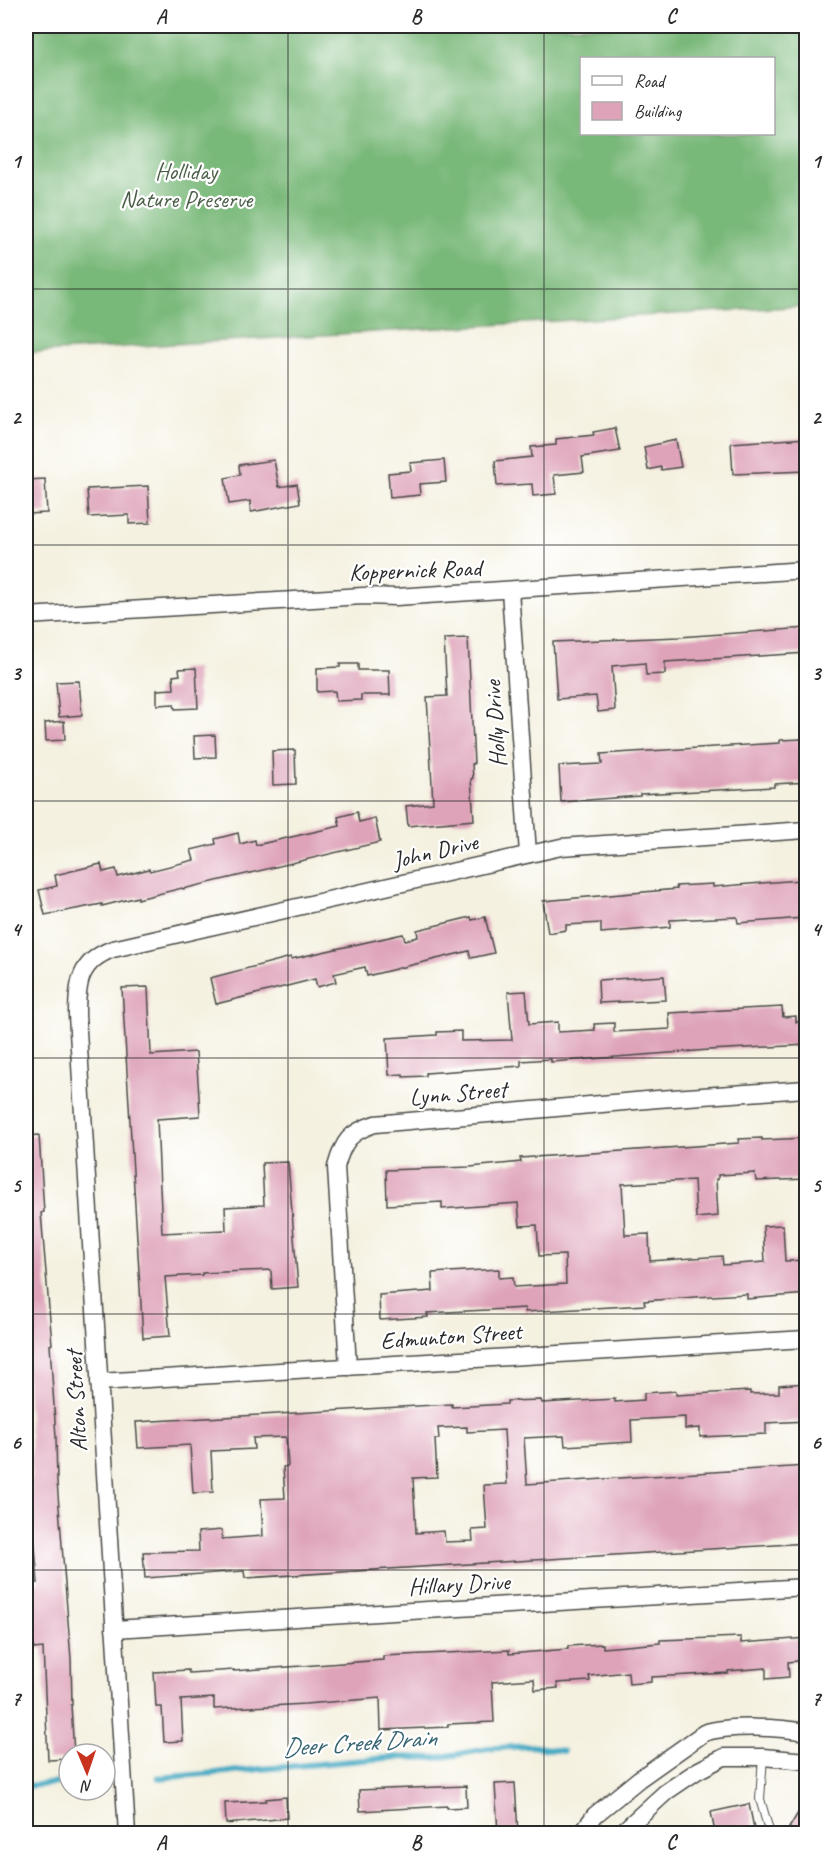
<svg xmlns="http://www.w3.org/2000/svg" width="832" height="1859" viewBox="0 0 832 1859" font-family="Caveat,sans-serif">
<rect width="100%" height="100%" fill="#fff"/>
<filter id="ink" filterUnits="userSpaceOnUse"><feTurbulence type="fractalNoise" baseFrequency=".0167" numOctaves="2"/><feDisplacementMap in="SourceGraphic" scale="12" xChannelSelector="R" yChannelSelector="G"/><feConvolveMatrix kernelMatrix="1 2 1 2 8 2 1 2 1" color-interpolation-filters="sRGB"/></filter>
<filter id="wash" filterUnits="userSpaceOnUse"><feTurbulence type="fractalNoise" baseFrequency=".008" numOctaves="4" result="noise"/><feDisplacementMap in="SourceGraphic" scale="24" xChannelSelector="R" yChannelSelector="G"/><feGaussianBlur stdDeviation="1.35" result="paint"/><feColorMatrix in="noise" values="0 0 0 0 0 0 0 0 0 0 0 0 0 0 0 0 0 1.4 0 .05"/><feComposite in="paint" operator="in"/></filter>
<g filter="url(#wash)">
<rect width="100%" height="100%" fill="#f4f1e0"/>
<path fill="#78b878" stroke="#527252" stroke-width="1.5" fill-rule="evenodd" d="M26 26H806V306L26 353ZM582 58H774V134H582Z"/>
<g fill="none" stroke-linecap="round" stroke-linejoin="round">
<g stroke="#44aac4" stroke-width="6">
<polyline points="158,1778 398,1757 435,1758 494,1748 530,1746 563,1751"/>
<polyline points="26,1786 69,1782"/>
</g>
</g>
<g id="blocks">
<g fill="#dea3b9" fill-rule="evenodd">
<polygon points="615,428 620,451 582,457 584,472 554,475 556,494 533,496 532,484 497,486 495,461 532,457 531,447 556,445 556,439 594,435 593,432"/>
<polygon points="807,438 807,471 733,474 731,443"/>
<polygon points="676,440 681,467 661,470 661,467 648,470 644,447"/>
<polygon points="274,460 279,487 297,484 300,503 251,512 250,501 229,504 225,478 240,475 239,465"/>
<polygon points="444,460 446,482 419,484 420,495 390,498 388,473 411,471 410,463"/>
<polygon points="45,479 47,513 26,514 26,480"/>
<polygon points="148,486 150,523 129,524 129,515 89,517 87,489"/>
<polygon points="807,628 807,653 665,662 665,674 646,675 645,663 612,666 615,710 598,712 596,696 557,699 553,642 679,637"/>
<polygon points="468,638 474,764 472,764 473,778 471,779 474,820 408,826 406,806 433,803 427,697 447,696 444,639"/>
<polygon points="340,664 358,664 358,670 389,670 390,695 361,695 361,700 336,701 335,691 317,692 317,668 340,667"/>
<polygon points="196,668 198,708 175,709 174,704 157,705 157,690 174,689 173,676 180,675 179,669"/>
<polygon points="79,681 82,715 59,717 56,682"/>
<polygon points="64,721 65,740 46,741 45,723"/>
<polygon points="215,735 216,757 195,758 194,736"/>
<polygon points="803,739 804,752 807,752 807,782 774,784 774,787 640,794 640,796 561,802 559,766 602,764 601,754 780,743 780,740"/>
<polygon points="295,750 296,784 273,785 272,751"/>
<polygon points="357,812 359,822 375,818 380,842 183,889 182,888 138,899 138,897 102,906 102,904 45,915 39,890 57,886 55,875 101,864 103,872 116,869 118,877 149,869 150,871 194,860 191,850 216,844 215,839 238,833 240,844 255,840 256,845 340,826 338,817"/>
<polygon points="800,880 803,918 738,923 737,917 670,920 670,927 601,933 601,923 566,925 566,930 548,933 543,901 677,889 676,886 713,884 713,887"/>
<polygon points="471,917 472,920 485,917 494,953 471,958 469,951 367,976 365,967 334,974 336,982 317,987 315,979 216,1004 210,978 291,957 291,959 403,934 405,940 418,937 417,930"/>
<polygon points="664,976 666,1000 599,1003 598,980"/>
<polygon points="148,987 151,1055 196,1052 199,1097 200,1116 157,1119 162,1233 226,1230 225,1207 264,1205 262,1163 288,1162 298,1287 272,1289 271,1270 202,1273 202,1275 165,1277 170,1336 143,1338 122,988"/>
<polygon points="526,991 529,1024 558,1022 558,1032 595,1030 594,1024 614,1023 614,1032 670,1029 669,1013 782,1007 783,1017 796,1016 796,1022 807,1021 807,1045 709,1050 551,1062 551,1059 521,1061 521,1066 426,1073 426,1076 403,1077 403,1074 389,1075 387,1038 437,1035 437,1032 461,1031 461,1041 512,1040 508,992"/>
<polygon points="39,1135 44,1212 41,1213 52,1344 50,1345 56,1437 57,1482 71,1659 72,1705 71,1705 74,1754 69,1754 69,1759 48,1760 43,1648 34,1649 29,1584 38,1583 31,1496 31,1449 26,1373 26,1136"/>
<polygon points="762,1138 762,1140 807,1138 807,1179 756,1181 755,1173 718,1175 718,1179 716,1179 718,1216 696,1218 694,1180 622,1184 625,1235 649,1234 650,1261 722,1256 723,1265 765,1262 763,1226 783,1225 785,1261 807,1260 807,1294 747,1299 747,1294 695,1297 644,1301 645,1305 525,1312 525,1308 427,1313 428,1317 380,1320 379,1295 433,1291 432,1273 499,1269 499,1278 513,1277 514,1287 566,1284 565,1255 539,1256 537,1225 520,1226 518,1203 442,1209 442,1202 387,1205 386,1170 470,1167 521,1162 520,1158 739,1143 738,1139"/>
<path d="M807 1383V1421L766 1423V1434L700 1437V1428L685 1429V1417L631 1420 632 1442 565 1446 564 1436 524 1438 527 1484 807 1466V1543L245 1578 244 1571 145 1578 143 1552 199 1551 198 1532 222 1530V1539L263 1536 261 1499 285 1498 283 1467 288 1466 286 1437 253 1438 254 1449 211 1451 213 1492 193 1493 190 1445 138 1448 136 1422 452 1404V1407L507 1404V1401L541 1400 542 1403 615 1399V1402L644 1400V1393L676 1391V1395L750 1391V1394L779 1393V1385ZM467 1427V1432L504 1430 507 1484 484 1485 487 1529 472 1530 473 1541 445 1542 444 1531 416 1533 413 1478 437 1477 435 1439H439L438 1428Z"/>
<polygon points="741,1637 741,1643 807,1638 807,1660 788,1662 789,1677 766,1679 766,1668 728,1671 728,1673 651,1677 651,1682 629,1684 628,1672 589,1676 590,1681 557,1683 558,1688 535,1690 534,1679 492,1682 494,1722 448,1724 448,1727 381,1730 380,1698 305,1704 214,1709 214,1698 181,1700 183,1741 164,1742 162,1707 156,1707 154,1672 188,1670 189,1673 234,1670 234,1671 383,1660 383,1656 509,1650 509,1654 568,1649 568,1646 603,1644 603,1648 660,1643 660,1640"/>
<polygon points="515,1783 518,1833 498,1833 495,1784"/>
<polygon points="466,1786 467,1807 447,1808 447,1806 360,1811 359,1790"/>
<polygon points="286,1797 287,1818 226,1824 225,1803 266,1801 266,1799"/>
<polygon points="807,1798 807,1833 799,1833 789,1828"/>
<polygon points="749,1804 755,1833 715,1833 711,1812"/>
</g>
</g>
</g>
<g filter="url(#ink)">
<use href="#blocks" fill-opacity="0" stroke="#494946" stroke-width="1.5"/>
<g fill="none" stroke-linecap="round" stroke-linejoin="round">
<g stroke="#494946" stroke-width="10">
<polyline id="service" points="763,1757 760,1799 770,1834"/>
</g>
<g stroke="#494946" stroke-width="19">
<g id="minor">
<polyline points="510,590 528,854"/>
<polyline points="26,616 363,596 396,597 806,570"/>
<path d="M348 1367 336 1167C343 1141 350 1132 375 1124L658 1099 806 1089"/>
<polyline points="99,1382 806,1339"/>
<polyline points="114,1629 806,1587"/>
<path d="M127 1834 77 1015C77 984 79 961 113 949L561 847 806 830"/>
<path d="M581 1834 595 1815 639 1779 704 1733C728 1725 781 1727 806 1732"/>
<polyline points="620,1834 666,1792 697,1771 724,1757 763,1757 806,1761"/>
</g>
</g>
<use href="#service" stroke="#fff" stroke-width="8"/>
<use href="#minor" stroke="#fff" stroke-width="16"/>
</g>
</g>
<path fill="none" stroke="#2b2b2b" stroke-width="1.5" stroke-opacity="0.55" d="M288 26V1834M544 26V1834M26 289H806M26 545H806M26 801H806M26 1058H806M26 1314H806M26 1570H806"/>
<g text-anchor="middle" stroke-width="4.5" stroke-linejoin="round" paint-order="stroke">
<g font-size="24" fill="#4b5f48" stroke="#fff">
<text x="186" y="179">Holliday<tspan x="186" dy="28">Nature Preserve</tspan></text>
</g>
<g font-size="24" fill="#2b2b2b" stroke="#fff">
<text transform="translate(415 570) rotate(-2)" y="8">Koppernick Road</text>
<text transform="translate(495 724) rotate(-94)" y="8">Holly Drive</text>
<text transform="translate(435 851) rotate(-13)" y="8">John Drive</text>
<text transform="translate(458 1093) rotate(-5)" y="8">Lynn Street</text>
<text transform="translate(451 1336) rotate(-4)" y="8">Edmunton Street</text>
<text transform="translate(76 1401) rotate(-93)" y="8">Alton Street</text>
<text transform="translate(459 1584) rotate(-3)" y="8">Hillary Drive</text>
</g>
<g font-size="26" font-style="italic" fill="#366470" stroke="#fff">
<text transform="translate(359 1742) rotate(-4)" y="9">Deer Creek Drain</text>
</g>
</g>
<rect width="832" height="1859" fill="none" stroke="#fff" stroke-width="66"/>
<rect x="580" y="57" width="195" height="78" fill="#ffffff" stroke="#aaaaaa" stroke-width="1.5"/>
<rect x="592" y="76" width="30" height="9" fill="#ffffff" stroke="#aaaaaa" stroke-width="1.5"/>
<text x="634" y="87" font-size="18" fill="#2b2b2b">Road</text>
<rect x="592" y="102" width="30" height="18" fill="#dea3b9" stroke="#aaaaaa" stroke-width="1.5"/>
<text x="634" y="117" font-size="18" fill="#2b2b2b">Building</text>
<g transform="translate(87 1772) rotate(178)"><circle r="28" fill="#ffffff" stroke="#aaaaaa" stroke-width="1.5"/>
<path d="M0-4.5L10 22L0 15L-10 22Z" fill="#c8321e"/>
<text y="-9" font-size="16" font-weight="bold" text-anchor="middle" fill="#2b2b2b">N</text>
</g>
<rect x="33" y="33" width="766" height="1793" fill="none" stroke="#2b2b2b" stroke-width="2"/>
<g font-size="20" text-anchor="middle" font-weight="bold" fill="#2b2b2b">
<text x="161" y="23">A</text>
<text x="416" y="23">B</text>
<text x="671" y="23">C</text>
<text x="16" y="168">1</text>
<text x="816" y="168">1</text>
<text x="16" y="424">2</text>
<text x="816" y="424">2</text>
<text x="16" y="680">3</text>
<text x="816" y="680">3</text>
<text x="16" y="936">4</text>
<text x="816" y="936">4</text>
<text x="16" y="1192">5</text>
<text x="816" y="1192">5</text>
<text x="16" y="1449">6</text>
<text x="816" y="1449">6</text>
<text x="16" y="1705">7</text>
<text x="816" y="1705">7</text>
<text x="161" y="1849">A</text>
<text x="416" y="1849">B</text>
<text x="671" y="1849">C</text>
</g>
</svg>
